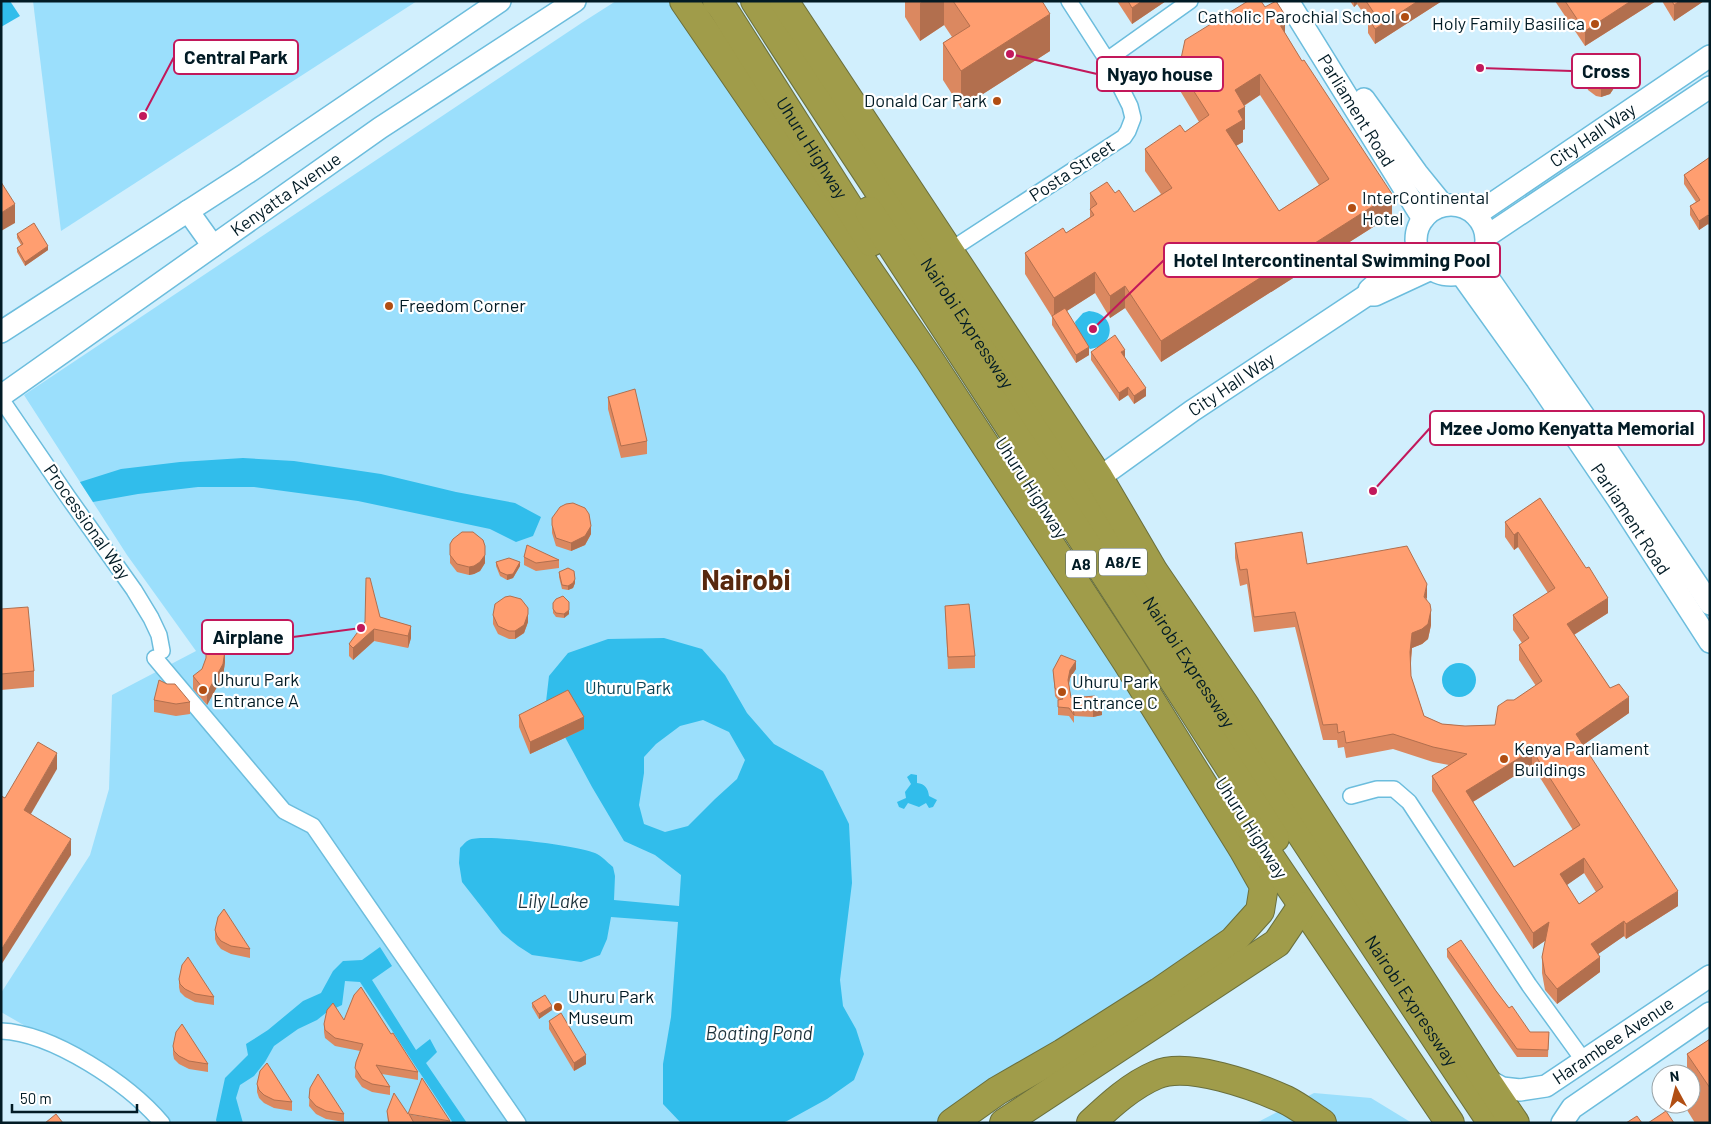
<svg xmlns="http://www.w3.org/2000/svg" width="1711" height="1124" viewBox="0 0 1711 1124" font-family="Barlow,sans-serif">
<rect width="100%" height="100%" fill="#d1effd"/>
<g fill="#9bdffc">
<polygon points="33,1 417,1 61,231"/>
<polygon points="616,1 683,1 1253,868 1248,909 1181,965 944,1123 162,1123 86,1061 1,1012 1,993 90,855 109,789 112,695 196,651 127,555 24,395 583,22"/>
<polygon points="1314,1093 1371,1098 1412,1123 1256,1123"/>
</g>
<g fill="#31bdeb" fill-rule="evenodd">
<polygon points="1,1 10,1 20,16 1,27"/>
<path d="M1089 311C1116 313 1117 346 1090 349 1082 342 1076 332 1075 322L1083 313Z"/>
<polygon points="243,458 294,461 381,474 456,492 515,503 541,517 533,536 516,542 490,529 358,501 254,487 198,487 138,494 93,502 80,482 121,469 180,462"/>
<path d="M664 638 702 649 725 675 747 713 774 744 823 771 849 824 852 883 840 980 843 1006 856 1029 864 1054 854 1080 827 1099 787 1121 782 1123H681L663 1104V1064L671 1017 678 922 611 917 607 939 600 955 581 962 532 955 518 946 502 933 462 882 459 863 460 848C463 845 466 841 469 840 483 833 579 846 595 853 602 856 607 862 613 867L615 876 614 900 679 906 681 875 655 855 624 841 592 787 546 702 549 676 568 653 608 639ZM703 720 729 732 745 760 737 779 715 799 688 826 665 832 644 824 639 805 644 773V757L656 744 680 726Z"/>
<circle cx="1459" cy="680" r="17"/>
<path d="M911 774 917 775V783C925 784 928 788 929 796L937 800 933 807 929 808 926 803 919 807 908 803 904 809 899 807 897 802 906 798 905 792 911 784 907 777Z"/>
<polygon points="380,947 392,966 372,980 416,1050 430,1039 437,1052 426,1063 467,1123 453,1123 360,982 345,981 342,1005 327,1012 317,1020 298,1029 274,1046 265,1062 254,1076 240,1085 236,1098 243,1123 217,1123 216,1120 225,1078 248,1055 246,1044 268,1030 303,1001 321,993 333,971 343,961 362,960"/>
</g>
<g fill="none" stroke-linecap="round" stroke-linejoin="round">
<g stroke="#6cbddd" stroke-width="18">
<g id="street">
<polyline points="1107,60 1190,1"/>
<polyline points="949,251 1124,137 1128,131 1133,118 1130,106 1107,60 1069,1"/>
<polyline points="1,399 68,497 134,590 151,618 159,635 162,651"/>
<polyline points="155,658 284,811 313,826 518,1123"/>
<polyline points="1351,796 1377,789 1394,789 1409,802 1529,985 1584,1061"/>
<path d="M1 1031C53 1033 129 1084 162 1123"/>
</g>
</g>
<g stroke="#6cbddd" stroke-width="24">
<g id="secondary">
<path id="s1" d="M1288 1 1423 219"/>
<polyline points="1364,99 1417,173 1443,205"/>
<circle cx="1451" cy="240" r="35"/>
<polyline points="188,211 213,246"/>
<path id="s2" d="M1477 214 1710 56"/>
<polyline points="1487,236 1710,87"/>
<polyline points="1478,263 1600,439 1710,604"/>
<path id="s3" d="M1461 274 1537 380 1617 498 1710 642"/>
<polyline points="1369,290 1394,268 1418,253"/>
<polyline points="1,332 247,173 500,1"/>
<path id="s4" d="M1 396 380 128 575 1"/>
<path id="s5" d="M1099 478 1192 411 1367 295H1375L1431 269"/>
<path id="s6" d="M1484 1078 1502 1088 1520 1090 1546 1086 1710 976"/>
<polyline points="1562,1123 1572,1108 1710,1013"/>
</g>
</g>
<g stroke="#696f3d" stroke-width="30">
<g id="highway">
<polyline points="684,1 929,359 1127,662 1243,849 1264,886 1260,911 1233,941 1159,992 1063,1053 997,1091 952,1123"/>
<path id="s7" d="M717 1 722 7 871 242"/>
<path id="s8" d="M755 1C840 134 928 264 1015 396 1173 638 1331 882 1492 1123"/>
<polyline points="784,1 1099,478 1154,572 1246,707 1484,1077 1515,1123"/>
<polyline points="869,211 1071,521 1275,838"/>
<polyline points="1249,826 1450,1123"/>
<polyline points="1004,1123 1277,943 1302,906"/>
<path d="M1091 1123C1110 1105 1132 1085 1156 1075 1188 1061 1255 1086 1286 1100 1298 1106 1310 1115 1322 1123"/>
</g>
</g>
<use href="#street" stroke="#fff" stroke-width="15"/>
<use href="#secondary" stroke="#fff" stroke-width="21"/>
<use href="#highway" stroke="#a09c4a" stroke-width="28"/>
</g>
<g fill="#db8860" fill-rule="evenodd">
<polygon points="905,1 1042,1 1050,51 961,108 943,80 943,43 952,37 944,25 920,41 905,17"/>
<polygon points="1117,1 1166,1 1132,24"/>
<polygon points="1350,1 1442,1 1375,44 1368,33 1368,20 1357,4 1354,7"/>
<polygon points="1555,1 1656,1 1585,46"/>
<polygon points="1662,1 1704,1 1674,21"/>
<path d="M1265 7 1285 33 1392 215 1161 362 1125 308 1110 318 1095 293 1067 311 1089 355 1076 363 1052 325V317L1025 274V253L1066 233 1090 217V193H1115L1134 212 1161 194 1145 171V149L1185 132 1199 122 1179 89V68ZM1260 95 1319 185 1279 211 1236 146 1243 142V130L1245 129 1244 106Z"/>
<polygon points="1585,73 1616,85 1610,94 1601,97 1596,96 1588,90 1585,81"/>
<polygon points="1710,157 1710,226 1708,224 1699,230 1690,215 1690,206 1696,202 1684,184 1684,175"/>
<polygon points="17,234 48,250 25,266 17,252 17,248 21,245 17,238"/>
<polygon points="1091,352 1125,358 1146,396 1134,404 1128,395 1119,401 1091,360"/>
<polygon points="608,397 647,441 647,454 621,458 608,409"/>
<path d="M1540 498 1608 613 1574 635 1610 688 1629 713 1583 745 1678 906 1626 939 1624 936 1598 954 1600 972 1557 1004 1545 990 1542 973V957L1546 940 1533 949 1432 791V776L1449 765 1433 762 1393 749 1346 758 1344 747 1338 748 1337 740H1323L1295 627 1254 632 1247 584 1240 586 1235 558V543L1427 599 1431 625 1428 639 1422 644 1412 648 1411 663V676L1424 716 1442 724 1465 726 1495 725 1514 700 1536 686 1519 660V645L1522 643 1513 630V615L1548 593 1518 547 1514 550 1505 537V522ZM1532 765 1573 830 1514 867 1473 802ZM1584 873 1596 892 1579 904 1566 885Z"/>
<polygon points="552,525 591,534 585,545 571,551 556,546 552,533"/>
<polygon points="450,544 485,563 480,571 474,574 469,575 457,572 450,563"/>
<polygon points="524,557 559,560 559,568 536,571 524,565"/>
<polygon points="496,562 520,566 513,578 507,580 500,576 496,566"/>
<polygon points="559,572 575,583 573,588 568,590 562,589 559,577"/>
<polygon points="569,602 569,614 564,618 556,617 553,613 553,608"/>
<polygon points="945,606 975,656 975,668 948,669"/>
<polygon points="1,609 34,671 34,687 1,690"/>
<polygon points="493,615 528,622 524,633 515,639 509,639 498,634 493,624"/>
<polygon points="380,617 411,626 411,638 408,648 374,641 353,660 349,656 349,644"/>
<polygon points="225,662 223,676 207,705 193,689 193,676"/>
<polygon points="1076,669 1070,678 1069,684 1071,698 1095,696 1102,715 1093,717 1074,716 1074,723 1069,716 1058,715 1058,700 1055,696 1053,670"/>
<polygon points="167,684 190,702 190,714 176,716 154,712 154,700"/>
<polygon points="519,715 584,729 530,754 519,727"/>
<polygon points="215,930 250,949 250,958 231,954 221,949 217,944 215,939"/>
<polygon points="1447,949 1496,991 1509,1008 1530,1032 1549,1032 1548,1057 1517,1057 1447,957"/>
<polygon points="179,979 214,997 214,1005 195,1002 185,997 180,992 179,987"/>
<polygon points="532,1003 552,1010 539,1019 532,1007"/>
<polygon points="344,1020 391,1034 418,1072 418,1080 382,1074 390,1087 390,1095 372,1092 362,1087 355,1077 356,1062 360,1051 335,1046 325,1038 324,1032 324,1024"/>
<polygon points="549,1021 586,1064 574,1071 549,1029"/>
<polygon points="1710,1039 1710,1123 1695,1123 1687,1110 1687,1104 1691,1104 1691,1074 1687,1074 1687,1054"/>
<polygon points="173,1046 208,1064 208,1072 189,1069 179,1064 174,1059 173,1054"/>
<polygon points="257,1084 292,1102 292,1111 274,1108 264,1103 259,1098 257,1092"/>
<polygon points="310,1088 344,1114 344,1122 326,1119 316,1114 309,1106"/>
<polygon points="387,1111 450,1121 450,1123 388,1123"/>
</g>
<g fill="#b26f4e">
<polygon points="923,1 944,1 944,25 920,41 920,3"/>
<polygon points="1142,1 1166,1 1132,24 1132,8"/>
<polygon points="1354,1 1357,1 1357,4 1354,7"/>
<polygon points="1418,1 1442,1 1375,44 1375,29"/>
<polygon points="1631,1 1656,1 1585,46 1585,31"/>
<polygon points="1680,1 1704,1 1674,21 1674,5"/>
<polygon points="1050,14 1050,51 961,108 961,71"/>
<polygon points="1285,15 1285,37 1277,20"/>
<polygon points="1260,74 1260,95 1235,111 1235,90"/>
<polygon points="1616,77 1616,85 1610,94 1601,97 1601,89"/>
<polygon points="1245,107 1245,129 1243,130 1243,142 1226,151 1226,130 1238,111"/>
<polygon points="1392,194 1392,215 1161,362 1161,341"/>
<polygon points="15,204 15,223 1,231 1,213"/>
<polygon points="1708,215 1708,224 1699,230 1699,221"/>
<polygon points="48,246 48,250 25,266 25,262"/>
<polygon points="1095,272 1095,293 1054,319 1054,298"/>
<polygon points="1125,286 1125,308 1110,318 1110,296"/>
<polygon points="1089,347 1089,355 1076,363 1076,355"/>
<polygon points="1125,350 1125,358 1121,352"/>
<polygon points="1128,387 1128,395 1119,401 1119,393"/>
<polygon points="1146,388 1146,396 1134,404 1134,396"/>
<polygon points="591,526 591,534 585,545 571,551 571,543"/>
<polygon points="1518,532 1518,547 1514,550 1514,535"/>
<polygon points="485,555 485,563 480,571 474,574 469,575 469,567"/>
<polygon points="520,562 520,566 513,578 507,580 507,575"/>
<polygon points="575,579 575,583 573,588 568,590 568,586"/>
<polygon points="1427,584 1427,599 1424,597"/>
<polygon points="1608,598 1608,613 1567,639 1567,624"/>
<polygon points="569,610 569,614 564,618 564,614"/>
<polygon points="1431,610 1431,625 1428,639 1422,644 1412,648 1410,667 1410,652 1412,633"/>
<polygon points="528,614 528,622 524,633 515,639 515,631"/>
<polygon points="411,626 411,638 408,648 408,636"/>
<polygon points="374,629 374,641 353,660 353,648"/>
<polygon points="225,650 225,662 223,676 207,705 207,693"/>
<polygon points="1076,661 1076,669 1070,678 1068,688 1068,680 1070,670"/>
<polygon points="1629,697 1629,713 1576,750 1576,734"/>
<polygon points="1102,707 1102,715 1093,717 1093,709"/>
<polygon points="584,717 584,729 530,754 530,742"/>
<polygon points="1532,750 1532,765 1466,806 1466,791"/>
<polygon points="57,753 57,769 24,826 24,810"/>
<polygon points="71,839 71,855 1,965 1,950"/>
<polygon points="1584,858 1584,873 1560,890 1560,874"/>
<polygon points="1678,891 1678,906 1626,939 1626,924"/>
<polygon points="1624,921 1624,936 1591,959 1591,944"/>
<polygon points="1549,922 1549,938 1533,949 1533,933"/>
<polygon points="1600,957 1600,972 1557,1004 1557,989"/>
<polygon points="552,1006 552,1010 539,1019 539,1014"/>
<polygon points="586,1055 586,1064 574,1071 574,1063"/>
</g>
<g fill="#ff9e70" stroke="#b26f4e" fill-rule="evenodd">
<polygon points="953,1 1042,1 1050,14 961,71 943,43 970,26"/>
<polygon points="1128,1 1142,1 1132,8"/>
<path d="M1248 1H1261L1265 7 1276 1 1285 15 1277 20 1302 61 1304 60 1392 194 1161 341 1125 286 1110 296 1095 272 1054 298 1025 253 1063 228 1066 233 1094 215 1090 209 1097 204 1090 193 1107 182 1115 193 1119 190 1134 212 1172 188 1145 149 1180 125 1185 132 1209 115 1179 68 1185 40ZM1260 74 1329 179 1279 211 1226 130 1243 120 1238 111 1245 107 1235 90Z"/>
<polygon points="1366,1 1418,1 1375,29 1368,17 1374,13"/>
<polygon points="1565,1 1631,1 1585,31"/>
<polygon points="1672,1 1680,1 1674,5"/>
<polygon points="1594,59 1607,60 1615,67 1616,77 1610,86 1601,89 1596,88 1588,82 1585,73 1586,69"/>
<polygon points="1710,157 1710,217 1708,215 1699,221 1690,206 1700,200 1684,175"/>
<polygon points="1,182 15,204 1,213"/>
<polygon points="34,223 48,246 25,262 17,248 23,244 17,234"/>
<polygon points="1065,308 1089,347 1076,355 1052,316"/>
<polygon points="1115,335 1125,350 1121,352 1146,388 1134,396 1128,387 1119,393 1091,352"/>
<polygon points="635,389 647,441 621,446 608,397"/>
<path d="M1540 498 1586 568 1589 567 1608 598 1567 624 1610 688 1619 684 1629 697 1576 734 1678 891 1626 924 1624 921 1591 944 1600 957 1557 989 1545 974 1542 957 1549 922 1533 933 1432 776 1467 754 1433 747 1393 734 1346 743 1344 731 1338 733 1337 724 1323 725 1295 612 1254 617 1247 569 1240 570 1235 543 1302 532 1307 564 1407 546 1427 584 1424 597 1430 604 1431 610 1428 624 1422 629 1412 633 1410 652 1411 676 1424 716 1442 724 1465 726 1495 725 1498 706 1507 700H1514L1542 681 1519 645 1529 638 1513 615 1555 588 1518 532 1514 535 1505 522ZM1532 750 1580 825 1514 867 1466 791ZM1584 858 1603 887 1579 904 1560 874Z"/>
<polygon points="573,503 585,508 589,514 591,526 585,536 571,543 556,538 552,525 552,518 560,507 566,504"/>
<polygon points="462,532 473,532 483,540 485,546 485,555 480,562 474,566 469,567 457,564 450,555 450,544 453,539"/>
<polygon points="527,545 559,560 536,563 524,557"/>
<polygon points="509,558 520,562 513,574 507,575 500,572 496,562"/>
<polygon points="568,568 574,571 575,579 573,583 568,586 562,585 559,572"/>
<polygon points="366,578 370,578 380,617 411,626 408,636 374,629 353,648 349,644 365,622"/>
<polygon points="510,596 521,599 528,608 528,614 524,625 515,631 509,631 498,626 493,615 495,604 505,597"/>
<polygon points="563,596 569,602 569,610 564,614 556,613 553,609 553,603 556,599"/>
<polygon points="969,604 975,656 948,657 945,606"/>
<polygon points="28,607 34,671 1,674 1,609"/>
<polygon points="206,649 225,650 223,664 207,693 193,676 202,669 206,658"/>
<polygon points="1061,655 1076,661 1070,670 1068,680 1071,698 1095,696 1102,707 1093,709 1073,708 1074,715 1069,708 1058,707 1058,700 1063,699 1055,688 1053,670"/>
<polygon points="159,680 167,684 175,684 190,702 176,704 154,700"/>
<polygon points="568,690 584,717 530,742 519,715"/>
<polygon points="38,742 57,753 24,810 71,839 1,950 1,796 5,798"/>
<polygon points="224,909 250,949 231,946 221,941 217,936 215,930 218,917"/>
<polygon points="1461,940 1496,991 1509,1008 1512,1006 1530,1032 1549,1032 1548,1050 1517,1049 1447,949"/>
<polygon points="188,957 214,997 195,994 185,989 180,984 179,979 182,965"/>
<polygon points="361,987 391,1034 393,1033 418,1072 376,1065 390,1087 372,1084 362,1079 355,1068 356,1062 363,1044 335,1038 325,1030 324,1024 327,1010 333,1003 344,1020 354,995"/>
<polygon points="545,995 552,1006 539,1014 532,1003"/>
<polygon points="561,1013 586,1055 574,1063 549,1021"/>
<polygon points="182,1024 208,1064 189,1061 179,1056 174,1051 173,1046 176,1032"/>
<polygon points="1710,1039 1710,1088 1687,1054"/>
<polygon points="267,1063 292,1102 274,1100 264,1095 259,1090 257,1084 260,1071"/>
<polygon points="318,1074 344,1114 326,1111 316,1106 309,1098 310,1088"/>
<polygon points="422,1078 450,1121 409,1114 414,1123 389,1123 387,1111 394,1093 408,1114"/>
<polygon points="1666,1111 1674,1123 1648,1123"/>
<polygon points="56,1114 63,1123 45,1123"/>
<polygon points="1637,1116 1642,1123 1626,1123"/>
</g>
<g fill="#b14e13" stroke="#fff" stroke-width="2">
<circle cx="1405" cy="17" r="5"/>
<circle cx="1595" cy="24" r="5"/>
<circle cx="997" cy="101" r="5"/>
<circle cx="1352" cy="208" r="5"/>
<circle cx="389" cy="306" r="5"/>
<circle cx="203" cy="690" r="5"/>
<circle cx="1062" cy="692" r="5"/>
<circle cx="1504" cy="759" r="5"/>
<circle cx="558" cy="1007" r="5"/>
</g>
<g text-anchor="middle" stroke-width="4.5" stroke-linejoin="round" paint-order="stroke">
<g fill="#fff" stroke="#4e5f66" stroke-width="1">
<rect x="1099" y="548.5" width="48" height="27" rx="4"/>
<rect x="1066" y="550.5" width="30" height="27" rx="4"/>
</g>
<g font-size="16" font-weight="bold" fill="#021b25">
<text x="1123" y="568">A8/E</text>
<text x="1081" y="570">A8</text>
</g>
<g font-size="18" fill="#021b25" stroke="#fff" text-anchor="start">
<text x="1395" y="23" text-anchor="end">Catholic Parochial School</text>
<text x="1585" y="30" text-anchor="end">Holy Family Basilica</text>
<text x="987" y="107" text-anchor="end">Donald Car Park</text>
<text x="1362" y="204">InterContinental<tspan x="1362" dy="21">Hotel</tspan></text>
<text x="399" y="312">Freedom Corner</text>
<text x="213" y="686">Uhuru Park<tspan x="213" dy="21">Entrance A</tspan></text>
<text x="1072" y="688">Uhuru Park<tspan x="1072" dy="21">Entrance C</tspan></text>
<text x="1514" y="755">Kenya Parliament<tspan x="1514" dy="21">Buildings</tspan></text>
<text x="568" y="1003">Uhuru Park<tspan x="568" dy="21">Museum</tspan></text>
</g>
<g font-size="18" fill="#021b25" stroke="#fff">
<text dy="6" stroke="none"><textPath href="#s1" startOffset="129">Parliament Road</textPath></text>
<text dy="6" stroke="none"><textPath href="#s2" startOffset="140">City Hall Way</textPath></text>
<text dy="6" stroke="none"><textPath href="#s7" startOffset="175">Uhuru Highway</textPath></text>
<text transform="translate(1072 171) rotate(-33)" y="6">Posta Street</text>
<text dy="6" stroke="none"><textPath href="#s4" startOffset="349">Kenyatta Avenue</textPath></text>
<text dy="6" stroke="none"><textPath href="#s8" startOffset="386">Nairobi Expressway</textPath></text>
<text dy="6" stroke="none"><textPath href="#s5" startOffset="162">City Hall Way</textPath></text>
<text transform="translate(1031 488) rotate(57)" y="6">Uhuru Highway</text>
<text dy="6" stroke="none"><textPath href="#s3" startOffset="298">Parliament Road</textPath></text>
<text transform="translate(87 522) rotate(55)" y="6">Processional Way</text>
<text dy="6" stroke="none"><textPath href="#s8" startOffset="791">Nairobi Expressway</textPath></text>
<text transform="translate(1251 828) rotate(57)" y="6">Uhuru Highway</text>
<text dy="6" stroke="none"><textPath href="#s8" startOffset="1196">Nairobi Expressway</textPath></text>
<text dy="6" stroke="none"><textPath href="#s6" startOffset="146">Harambee Avenue</textPath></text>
</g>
<g font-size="18" fill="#0a4457" stroke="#fff">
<text x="628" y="694">Uhuru Park</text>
</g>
<g font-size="19" font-style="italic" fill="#1d333c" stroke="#fff">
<text x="553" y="908">Lily Lake</text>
<text x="759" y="1040">Boating Pond</text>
</g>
<g font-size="28" font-weight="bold" fill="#58280e" stroke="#fff">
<text x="746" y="590">Nairobi</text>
</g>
</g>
<path fill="none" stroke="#c2185b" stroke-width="2" d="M143 116L174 57M1480 68L1572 71M1010 54L1097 74M1093 329L1164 260M1373 491L1430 428M361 628L293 637"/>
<g fill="#c2185b" stroke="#fff" stroke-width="2">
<circle cx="143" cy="116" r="5"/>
<circle cx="1480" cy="68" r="5"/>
<circle cx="1010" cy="54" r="5"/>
<circle cx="1093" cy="329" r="5"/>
<circle cx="1373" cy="491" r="5"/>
<circle cx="361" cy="628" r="5"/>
</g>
<g fill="#fff" stroke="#c2185b" stroke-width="2">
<rect x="174" y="40" width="124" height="34" rx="5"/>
<rect x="1572" y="54" width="68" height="34" rx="5"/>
<rect x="1097" y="57" width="126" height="34" rx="5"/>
<rect x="1164" y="243" width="336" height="34" rx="5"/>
<rect x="1430" y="411" width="274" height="34" rx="5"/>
<rect x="202" y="620" width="91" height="34" rx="5"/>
</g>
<g font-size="19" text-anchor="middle" font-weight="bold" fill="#021b25">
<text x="236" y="64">Central Park</text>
<text x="1606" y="78">Cross</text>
<text x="1160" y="81">Nyayo house</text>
<text x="1332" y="267">Hotel Intercontinental Swimming Pool</text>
<text x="1567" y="435">Mzee Jomo Kenyatta Memorial</text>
<text x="248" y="644">Airplane</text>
</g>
<rect width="1711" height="1124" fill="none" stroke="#021b25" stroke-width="5"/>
<g transform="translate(1676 1089) rotate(353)"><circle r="24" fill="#ffffff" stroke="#9aa4a8"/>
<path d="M0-4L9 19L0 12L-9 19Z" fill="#b14e13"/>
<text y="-8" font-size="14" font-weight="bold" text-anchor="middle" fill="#021b25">N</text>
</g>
<path d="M12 1104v8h125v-8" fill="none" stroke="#021b25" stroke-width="2.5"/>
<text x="20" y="1104" font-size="15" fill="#021b25" stroke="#ffffff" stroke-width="4" paint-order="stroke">50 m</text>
</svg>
